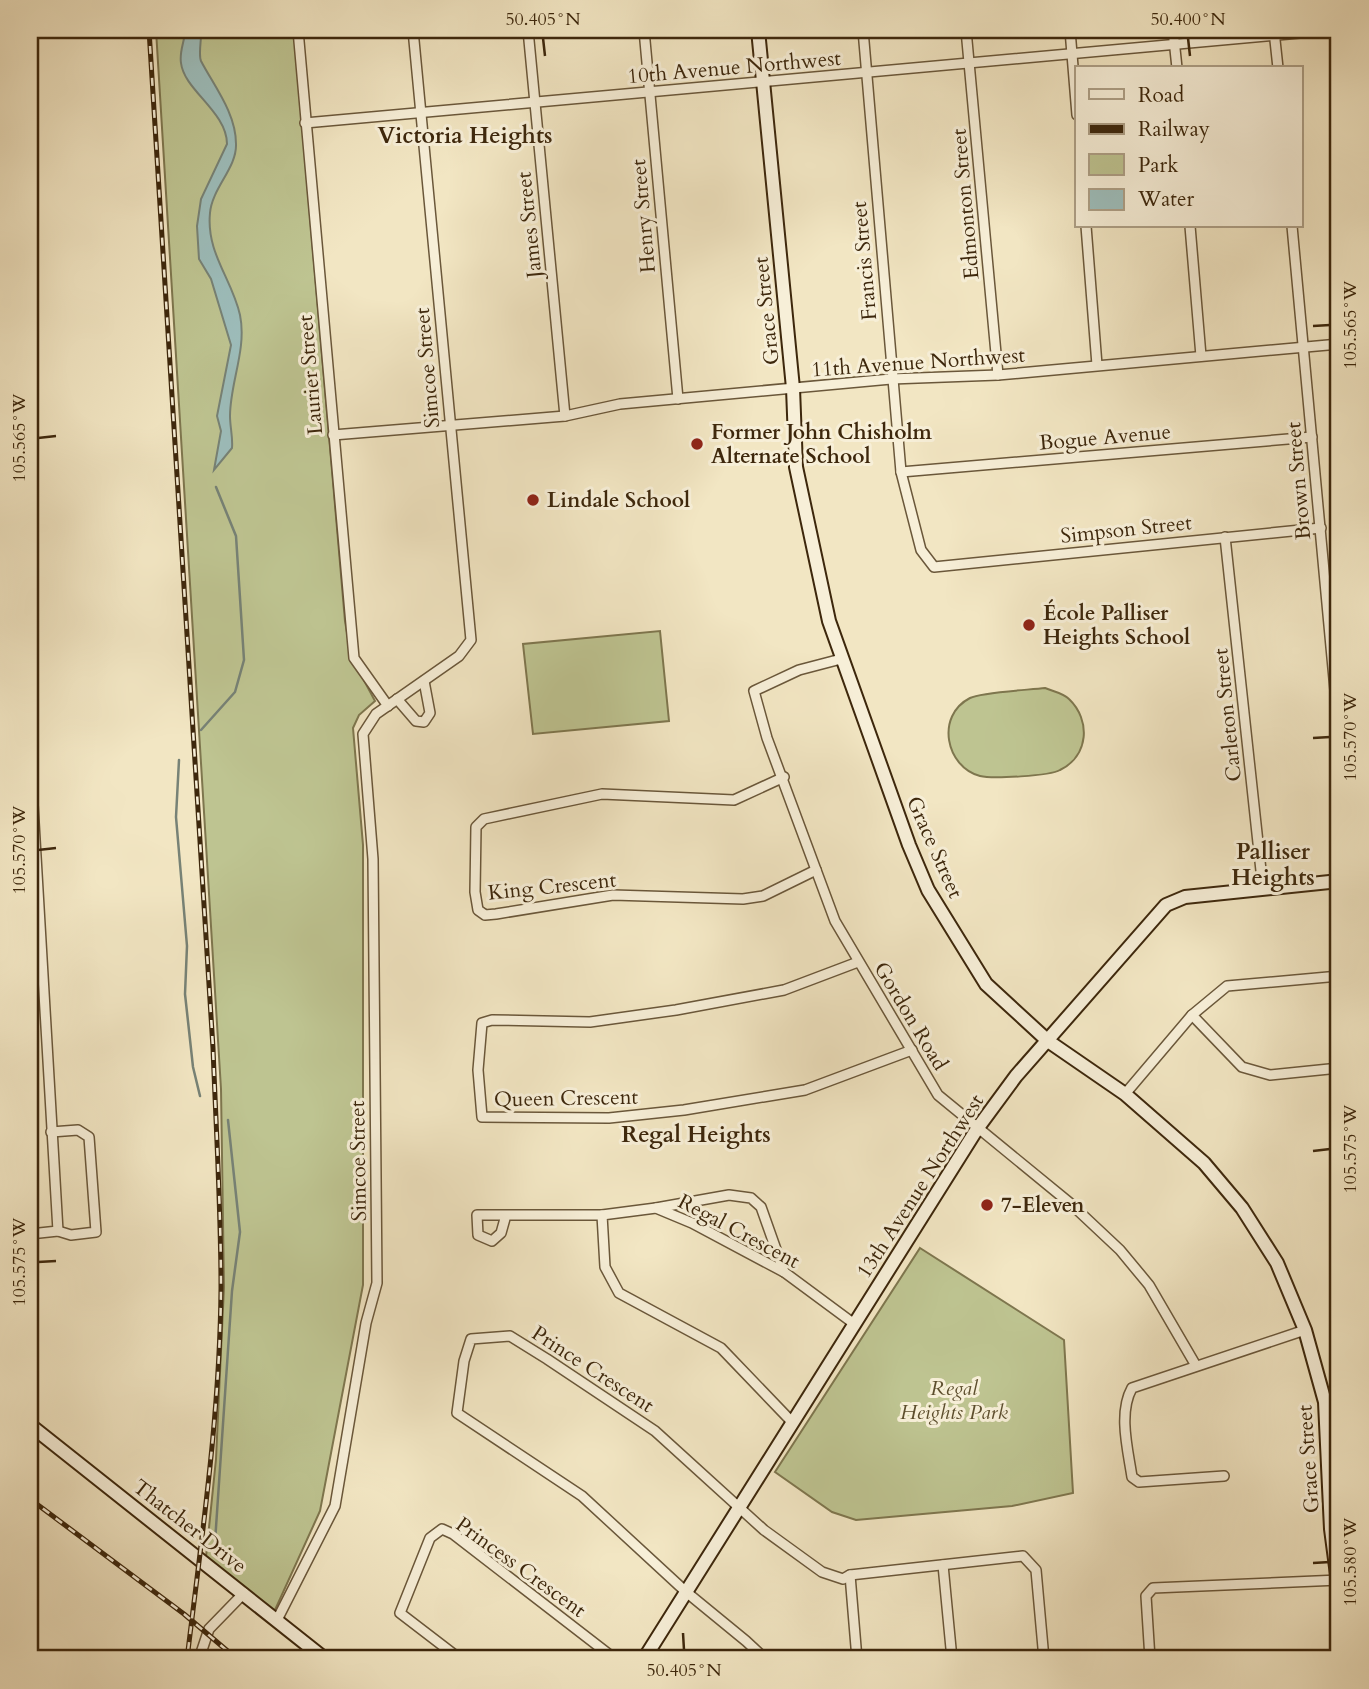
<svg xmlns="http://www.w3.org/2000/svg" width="1369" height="1689" viewBox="0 0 1369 1689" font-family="Cardo,serif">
<rect width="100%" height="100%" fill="#f2e6c3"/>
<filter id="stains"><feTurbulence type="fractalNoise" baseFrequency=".00286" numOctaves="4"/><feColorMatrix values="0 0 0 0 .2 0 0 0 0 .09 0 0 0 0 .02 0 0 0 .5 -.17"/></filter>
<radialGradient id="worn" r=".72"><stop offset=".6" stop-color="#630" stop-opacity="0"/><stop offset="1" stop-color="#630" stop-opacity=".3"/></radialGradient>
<g fill="#bec491" stroke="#7e764e" stroke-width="2">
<polygon points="156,30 294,30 345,621 351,656 375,701 359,715 353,728 363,845 363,1285 320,1511 275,1610 268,1609 206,1557 216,1459 224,1287 221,1089"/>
<polygon points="660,631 669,721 533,734 523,644"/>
<path d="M1045 688C1052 691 1063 693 1069 699 1091 720 1089 756 1060 770 1050 776 992 779 980 776 946 767 935 716 970 698 982 692 1028 690 1045 688Z"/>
<polygon points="920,1248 1064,1340 1073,1493 1012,1506 856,1520 832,1512 775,1472"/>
</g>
<path fill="#9dbebc" stroke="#778276" stroke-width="2" d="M185 30H201C202 38 198 54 201 61 214 86 236 113 236 144 237 168 212 188 210 213 206 253 232 279 240 315 247 349 230 383 230 416 230 427 233 437 232 448L214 470 221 431 217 416 231 345 211 279 199 259 197 226 201 199 227 144C227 112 184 90 181 63 179 51 185 41 185 30Z"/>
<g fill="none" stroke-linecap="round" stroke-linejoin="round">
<g stroke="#778276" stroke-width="2.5">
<polyline points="201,730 235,692 244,660 236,536 216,487"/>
<polyline points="179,760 176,817 187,946 185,994 193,1067 200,1096"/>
<polyline points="215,1542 232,1291 240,1232 228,1120"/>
</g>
<g stroke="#6a573a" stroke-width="12">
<g id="street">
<polyline points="298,30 354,658 388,706"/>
<polyline points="528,30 565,416"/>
<polyline points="644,30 678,399"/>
<polyline points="863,30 901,472 921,550 934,567 1321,528"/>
<polyline points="966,30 998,375"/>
<polyline points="1070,30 1077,115"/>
<polyline points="1173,30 1177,68"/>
<polyline points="1274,31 1278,68"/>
<polyline points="305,123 1333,30"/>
<polyline points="1086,226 1097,365"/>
<polyline points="1190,226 1201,356"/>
<polyline points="1292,226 1339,733"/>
<polyline points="333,435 565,416 620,404 891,379 998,375 1339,344"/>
<polyline points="901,472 1312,437"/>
<polyline points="1225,537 1263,889"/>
<polyline points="841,659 799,670 754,691 767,738 835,921 938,1095 1071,1204 1120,1250 1149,1285 1195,1364"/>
<polyline points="397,699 416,721 424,722 430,713 424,681"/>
<polyline points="30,754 58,1231 30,1234"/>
<polyline points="784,777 734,800 602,794 484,819 476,827 475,892 478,910 485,915 496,914 613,895 743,899 763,896 816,870"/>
<polyline points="858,962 784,990 676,1010 590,1022 492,1020 482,1023 478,1070 482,1117 609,1118 684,1110 805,1090 912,1050"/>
<polyline points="1192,1015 1242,1067 1270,1075 1339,1068"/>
<polyline points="1125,1094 1192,1015 1227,986 1339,976"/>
<polyline points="51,1132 78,1130 89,1137 96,1232 71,1235 58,1231"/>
<polyline points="656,1208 729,1195 751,1198 761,1207 784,1272"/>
<polyline points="506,1215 477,1215 478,1235 492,1241 501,1233 506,1215 602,1215"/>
<polyline points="792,1422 721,1348 619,1293 605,1267 602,1215 656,1208 692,1223 784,1272 853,1323"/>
<path d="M1224 1476 1139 1482 1132 1477C1128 1450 1118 1413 1132 1388L1305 1330"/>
<polyline points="943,1565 952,1659"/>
<polyline points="850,1575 857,1659"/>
<polyline points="277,1620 335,1506 366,1323 377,1283 373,859 363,734 376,714 459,656 471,640 413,30"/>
<polyline points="199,1659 209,1629 244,1593"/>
<polyline points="460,1659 400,1613 430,1538 442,1529 453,1534 615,1659"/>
<polyline points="760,1659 760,1654 746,1641 685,1591 582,1496 457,1413 464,1361 471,1339 510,1336 547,1359 655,1431 764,1530 822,1572 843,1579 850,1575 1023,1556 1036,1570 1044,1659"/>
<polyline points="1150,1659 1146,1596 1153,1588 1339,1580"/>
</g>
</g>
<g stroke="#3d270c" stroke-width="16">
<g id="secondary">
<polyline points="758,30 793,388 796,467 829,621 909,845 928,890 986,984 1048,1041 1125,1094 1204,1163 1242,1208 1277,1263 1305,1330 1325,1402 1331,1529 1339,1590"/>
<polyline points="30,1425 325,1659"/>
<polyline points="644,1659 977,1129 1016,1076 1166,905 1185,897 1339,881"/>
</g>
</g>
<use href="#street" stroke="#f7efd8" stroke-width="9"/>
<use href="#secondary" stroke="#f7efd8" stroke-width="12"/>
<g stroke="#3d270c" stroke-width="5">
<g id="rail">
<path d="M149 30 213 1048C216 1128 221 1208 221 1288 220 1413 202 1535 187 1659"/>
<polyline points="30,1499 184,1614 237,1659"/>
</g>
</g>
<use href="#rail" stroke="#f7efd8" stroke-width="2.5" stroke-dasharray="8" stroke-linecap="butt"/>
</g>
<path fill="none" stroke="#3d270c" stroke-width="2.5" d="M543 38 545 56M1188 38 1190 56M1313 326 1330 325M38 438 56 436M1313 738 1330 737M38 850 56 848M1313 1151 1330 1149M38 1262 56 1261M1313 1563 1330 1562M683 1633 684 1650"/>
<g fill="#8f2418" stroke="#f7efd8" stroke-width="2.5">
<circle cx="697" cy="444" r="7"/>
<circle cx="533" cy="500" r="7"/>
<circle cx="1029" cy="625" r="7"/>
<circle cx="987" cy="1205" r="7"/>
</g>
<g text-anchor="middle" stroke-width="6" stroke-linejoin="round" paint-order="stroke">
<g font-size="21" fill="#3d270c" stroke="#f7efd8">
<text transform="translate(734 67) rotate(-5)" y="7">10th Avenue Northwest</text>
<text transform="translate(965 204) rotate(-95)" y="7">Edmonton Street</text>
<text transform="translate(643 216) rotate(-95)" y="7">Henry Street</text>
<text transform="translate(529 225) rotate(-96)" y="7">James Street</text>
<text transform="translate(864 261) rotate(-95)" y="7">Francis Street</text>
<text transform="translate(766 311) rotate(-96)" y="7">Grace Street</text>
<text transform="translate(918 362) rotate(-4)" y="7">11th Avenue Northwest</text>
<text transform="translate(427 368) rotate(-95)" y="7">Simcoe Street</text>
<text transform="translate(310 375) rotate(-95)" y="7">Laurier Street</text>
<text transform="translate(1105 437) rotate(-5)" y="7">Bogue Avenue</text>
<text transform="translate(1298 481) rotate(-95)" y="7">Brown Street</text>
<text transform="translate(1126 529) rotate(-6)" y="7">Simpson Street</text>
<text transform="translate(1227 715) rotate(-96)" y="7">Carleton Street</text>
<text transform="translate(935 847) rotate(66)" y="7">Grace Street</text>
<text transform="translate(552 886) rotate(-6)" y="7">King Crescent</text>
<text transform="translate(911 1016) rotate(59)" y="7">Gordon Road</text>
<text transform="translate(566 1098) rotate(-1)" y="7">Queen Crescent</text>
<text transform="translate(358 1161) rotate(-91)" y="7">Simcoe Street</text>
<text transform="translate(920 1186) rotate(-57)" y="7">13th Avenue Northwest</text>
<text transform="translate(739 1231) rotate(28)" y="7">Regal Crescent</text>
<text transform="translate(593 1369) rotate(33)" y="7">Prince Crescent</text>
<text transform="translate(1308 1459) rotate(-94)" y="7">Grace Street</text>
<text transform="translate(190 1526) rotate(38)" y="7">Thatcher Drive</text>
<text transform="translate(521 1567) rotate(36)" y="7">Princess Crescent</text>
</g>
<g font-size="21" font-weight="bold" fill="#3d270c" stroke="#f7efd8" text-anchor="start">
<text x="711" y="439">Former John Chisholm<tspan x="711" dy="24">Alternate School</tspan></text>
<text x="547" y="507">Lindale School</text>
<text x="1043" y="620">École Palliser<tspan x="1043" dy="24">Heights School</tspan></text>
<text x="1001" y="1212">7-Eleven</text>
</g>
<g font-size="21" font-style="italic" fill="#5d4e2d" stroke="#f7efd8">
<text x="954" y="1395">Regal<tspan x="954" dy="24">Heights Park</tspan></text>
</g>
<g font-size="23" font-weight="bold" fill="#3d270c" stroke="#f7efd8">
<text x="465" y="143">Victoria Heights</text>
<text x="1273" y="859">Palliser<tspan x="1273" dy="26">Heights</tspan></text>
<text x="696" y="1142">Regal Heights</text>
</g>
</g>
<rect width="1369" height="1689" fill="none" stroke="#f2e6c3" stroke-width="77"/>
<rect x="1075" y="66" width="228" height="161" fill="#f7efd8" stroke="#ad9f86" stroke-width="2"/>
<rect x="1089" y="89" width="35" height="10" fill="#f7efd8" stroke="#ad9f86" stroke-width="2"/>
<text x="1138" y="102" font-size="21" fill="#3d270c">Road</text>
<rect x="1089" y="124" width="35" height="10" fill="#3d270c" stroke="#ad9f86" stroke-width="2"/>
<text x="1138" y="136" font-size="21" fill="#3d270c">Railway</text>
<rect x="1089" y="154" width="35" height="21" fill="#bec491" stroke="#ad9f86" stroke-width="2"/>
<text x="1138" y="172" font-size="21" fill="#3d270c">Park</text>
<rect x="1089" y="189" width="35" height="21" fill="#9dbebc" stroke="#ad9f86" stroke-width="2"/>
<text x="1138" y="206" font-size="21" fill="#3d270c">Water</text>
<rect x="38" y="38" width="1292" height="1612" fill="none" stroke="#3d270c" stroke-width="2.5"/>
<g font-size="18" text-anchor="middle" fill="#3d270c">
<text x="543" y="25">50.405°N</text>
<text x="1188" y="25">50.400°N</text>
<text transform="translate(1350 325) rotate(-90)" y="6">105.565°W</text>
<text transform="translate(19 438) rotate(-90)" y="6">105.565°W</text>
<text transform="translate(1350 737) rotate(-90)" y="6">105.570°W</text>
<text transform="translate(19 850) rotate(-90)" y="6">105.570°W</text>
<text transform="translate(1350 1149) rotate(-90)" y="6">105.575°W</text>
<text transform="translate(19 1262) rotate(-90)" y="6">105.575°W</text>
<text transform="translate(1350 1562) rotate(-90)" y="6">105.580°W</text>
<text x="684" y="1676">50.405°N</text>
</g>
<rect width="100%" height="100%" filter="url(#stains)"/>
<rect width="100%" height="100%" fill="url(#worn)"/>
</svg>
